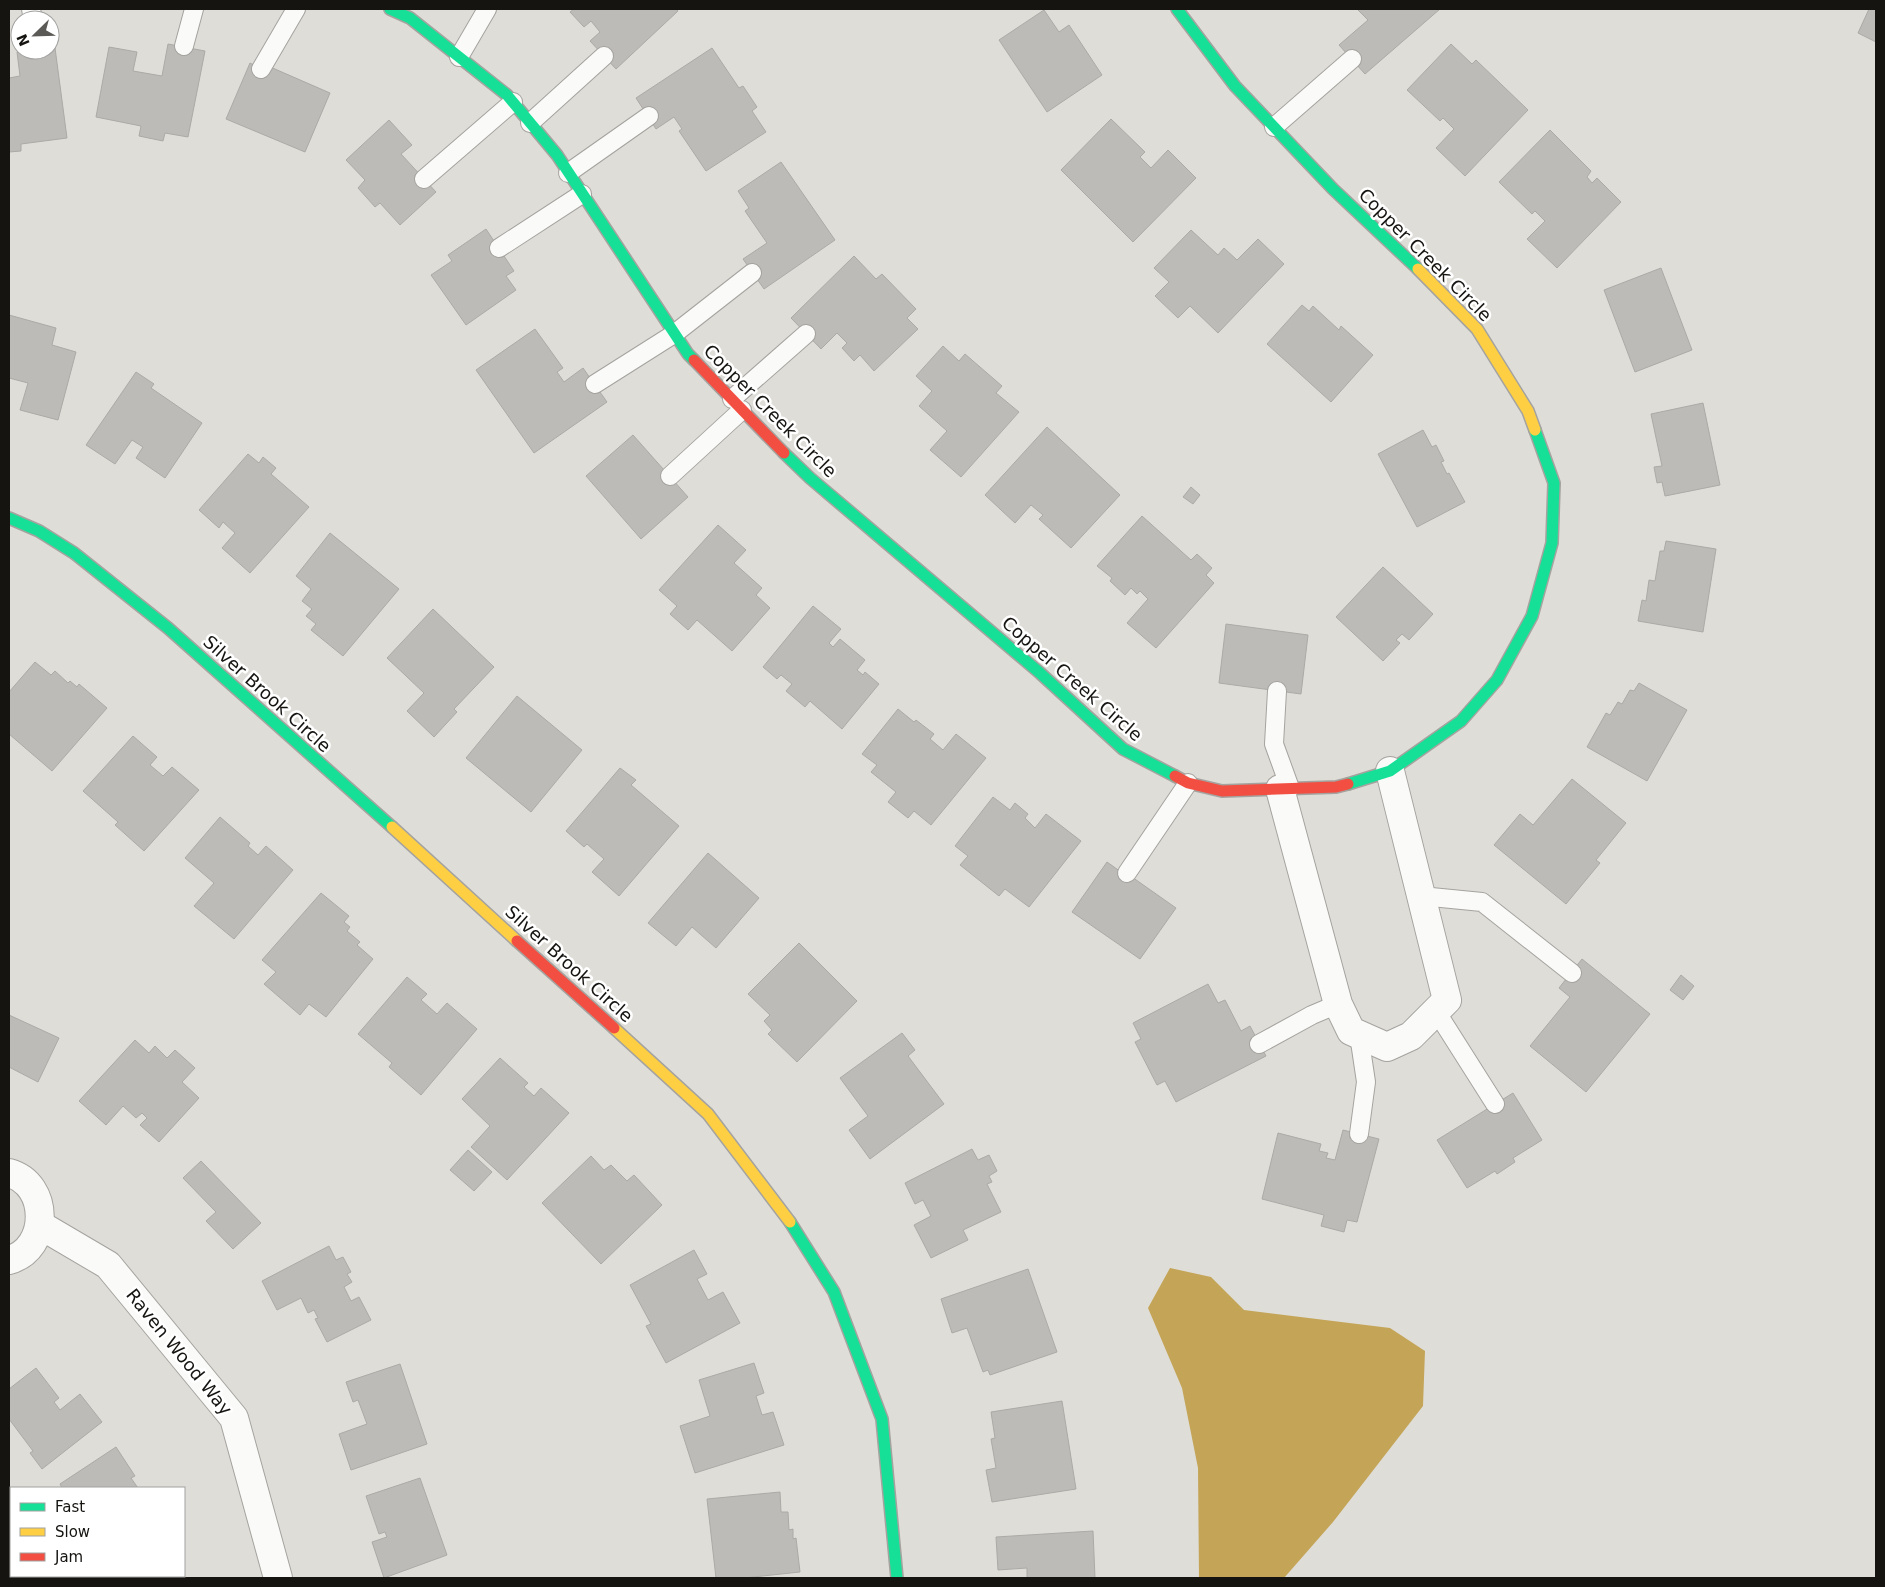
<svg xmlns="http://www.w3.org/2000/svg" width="1885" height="1587" viewBox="0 0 1885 1587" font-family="'DejaVu Sans',sans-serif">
<rect width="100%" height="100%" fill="#dfddd8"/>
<polygon fill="#c4a557" points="1170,1268 1211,1277 1244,1310 1390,1328 1425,1351 1423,1406 1333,1522 1284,1578 1199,1578 1198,1468 1182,1388 1148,1308"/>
<g fill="#bdbbb8" stroke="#abaaa6">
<polygon points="574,9 676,9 678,11 616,69 590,41 600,32 591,21 584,27 570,12"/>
<polygon points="1357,9 1440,9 1365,74 1339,45 1368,20"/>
<polygon points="1869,9 1876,9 1876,42 1858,33"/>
<polygon points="1044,10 1059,32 1069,25 1102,75 1047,112 999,40"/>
<polygon points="168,44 205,51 188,137 165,133 163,141 139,136 141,126 96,117 109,47 137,52 133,71 162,76"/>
<polygon points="1451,44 1472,64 1476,60 1528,110 1465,176 1436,148 1454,129 1443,118 1440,121 1407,90"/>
<polygon points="50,48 55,48 67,138 21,144 21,151 9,152 9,78 20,76 17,52 50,50"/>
<polygon points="712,48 739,88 743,86 757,107 752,111 766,132 706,171 679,131 682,129 674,117 656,129 636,98"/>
<polygon points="250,63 261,69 268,66 330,93 305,152 226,119"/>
<polygon points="1111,119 1145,152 1140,157 1151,168 1168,150 1196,178 1133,242 1061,170"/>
<polygon points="389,120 412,145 401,154 436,192 400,225 380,203 375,207 358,188 365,180 346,160"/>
<polygon points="1550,130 1591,171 1587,177 1592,183 1597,178 1621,202 1557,268 1527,239 1545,221 1535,211 1532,214 1499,182"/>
<polygon points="781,162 835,240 764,289 743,259 767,243 745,211 749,208 738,191"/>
<polygon points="486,229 514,271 506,276 516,290 466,325 431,275 452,261 448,255"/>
<polygon points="1191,230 1218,255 1224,248 1237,260 1258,239 1284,264 1218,333 1190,306 1178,318 1155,296 1169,282 1154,268"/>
<polygon points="854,256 876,279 882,274 916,309 907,318 918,329 874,371 860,355 854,361 842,348 847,343 837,333 821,349 791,318"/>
<polygon points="1661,268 1692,350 1635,372 1604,290"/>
<polygon points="1302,305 1309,311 1313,306 1339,330 1341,326 1373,355 1331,402 1267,344"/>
<polygon points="9,315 56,328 52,345 76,352 58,420 20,410 28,383 9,378"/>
<polygon points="535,329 563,368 557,372 564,382 583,368 607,402 534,453 476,370"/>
<polygon points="943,346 959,361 965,354 1002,386 996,393 1019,412 961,477 930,450 947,431 919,406 932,391 916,376"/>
<polygon points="136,372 154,384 151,388 202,423 165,478 136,458 143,447 132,440 115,464 86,445"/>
<polygon points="1703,403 1720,485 1665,496 1662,482 1657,483 1654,467 1662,466 1651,414"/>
<polygon points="1047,427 1120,495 1071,548 1039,519 1043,515 1031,505 1015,523 985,495"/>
<polygon points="1423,430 1432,447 1436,445 1444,461 1441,462 1447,474 1449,473 1465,502 1417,527 1378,454"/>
<polygon points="633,435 688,497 641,539 586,476"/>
<polygon points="248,454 259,463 263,457 276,468 271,474 309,507 250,573 222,548 235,533 223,522 219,528 199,510"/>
<polygon points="1191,487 1200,495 1193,504 1183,497"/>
<polygon points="1142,516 1191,560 1197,554 1212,568 1206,575 1214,583 1156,648 1127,623 1148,599 1140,591 1137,594 1131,588 1125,595 1110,581 1112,578 1097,566"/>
<polygon points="718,525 746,550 734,563 762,588 756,595 770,608 732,651 697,620 688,630 670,614 677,606 659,590"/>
<polygon points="330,533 399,589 343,656 311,630 316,624 306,616 312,609 302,601 311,589 296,576"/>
<polygon points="1666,541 1716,549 1703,632 1638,621 1642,600 1646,601 1649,580 1655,581 1660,551 1664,551"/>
<polygon points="1383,567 1433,614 1409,640 1402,634 1396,640 1400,643 1383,661 1336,617"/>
<polygon points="813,606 841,629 829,643 833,647 840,639 865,660 857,670 863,675 865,672 879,684 842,729 810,701 805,707 786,691 792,684 781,675 777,679 763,667"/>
<polygon points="433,609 494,667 454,709 457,712 434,737 407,711 424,693 387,658"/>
<polygon points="1226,624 1308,635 1301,694 1219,683"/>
<polygon points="35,662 51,675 55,671 68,683 70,681 77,687 79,684 107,708 52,771 9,734 9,692"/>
<polygon points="1639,683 1687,710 1647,781 1587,747 1606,713 1610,715 1618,702 1622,704 1630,690 1634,691"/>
<polygon points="517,696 582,750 531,812 466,758"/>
<polygon points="898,709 914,722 916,720 934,734 930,739 943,750 956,734 986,758 931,825 914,811 908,818 888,802 896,792 871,772 877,765 862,754"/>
<polygon points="133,736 157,757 150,765 163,776 172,767 199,790 144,851 115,825 118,822 83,791"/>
<polygon points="620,768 636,780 631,785 679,826 619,896 592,872 604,859 587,844 584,847 566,831"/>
<polygon points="1572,779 1626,823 1596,860 1600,863 1566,904 1494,845 1520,814 1533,825"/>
<polygon points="993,797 1010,810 1015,803 1028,814 1025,818 1035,828 1046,814 1081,841 1029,907 1005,889 999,896 960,865 968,856 955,846"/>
<polygon points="220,817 250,843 248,846 258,855 266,846 293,870 234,939 194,906 214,883 185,858"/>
<polygon points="708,853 759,898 716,948 692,927 676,946 648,923"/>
<polygon points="1107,862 1121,872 1122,870 1176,908 1140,959 1072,912"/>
<polygon points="321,893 349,916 344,922 350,927 347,931 360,942 357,945 373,959 326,1017 309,1004 300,1015 264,984 276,972 262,960"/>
<polygon points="799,943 857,1001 797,1062 768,1034 772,1030 764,1021 770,1015 748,994"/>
<polygon points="1582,959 1650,1014 1586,1092 1530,1046 1570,997 1559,988"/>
<polygon points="1681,975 1694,986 1683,1000 1670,990"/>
<polygon points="407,977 427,994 421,1000 437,1014 447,1003 477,1029 421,1095 389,1067 392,1063 358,1034"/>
<polygon points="1208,984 1218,1003 1225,1000 1241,1031 1250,1026 1266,1056 1176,1102 1165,1081 1157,1085 1135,1042 1141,1039 1133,1023"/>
<polygon points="9,1015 59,1038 38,1082 9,1067"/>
<polygon points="902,1033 915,1050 908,1056 944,1104 870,1159 849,1130 868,1116 840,1078"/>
<polygon points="135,1040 149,1053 155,1046 167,1058 175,1050 195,1068 182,1082 199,1098 159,1142 140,1125 147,1118 142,1113 136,1118 123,1106 106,1125 79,1101"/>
<polygon points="500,1058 528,1083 524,1087 534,1096 541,1088 569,1113 507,1180 471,1147 490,1126 462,1099"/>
<polygon points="1513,1093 1542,1140 1513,1158 1515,1162 1497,1174 1495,1171 1467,1188 1437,1140"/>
<polygon points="1343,1130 1379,1139 1357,1222 1347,1220 1344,1232 1321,1226 1324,1215 1262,1199 1278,1133 1321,1144 1319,1151 1328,1153 1326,1158 1335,1160"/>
<polygon points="972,1149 978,1160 989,1155 997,1171 989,1176 992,1182 987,1184 1001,1212 963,1230 968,1240 931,1258 914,1225 931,1216 923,1200 915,1204 905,1183"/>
<polygon points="468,1150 492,1172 474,1191 450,1170"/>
<polygon points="591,1156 604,1170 611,1165 627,1181 634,1175 662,1205 601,1264 542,1203"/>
<polygon points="201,1161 261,1223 233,1249 206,1221 216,1212 183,1178"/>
<polygon points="329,1246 336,1260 343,1257 351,1272 347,1274 352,1282 344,1287 351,1301 359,1297 371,1320 327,1342 315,1319 318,1318 314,1310 308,1313 301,1298 277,1310 262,1281"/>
<polygon points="694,1250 707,1274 697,1279 708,1300 723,1292 740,1323 666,1363 646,1326 651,1324 630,1285"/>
<polygon points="1028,1269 1057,1352 990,1375 988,1370 983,1372 967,1328 952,1333 941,1299"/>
<polygon points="754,1363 764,1393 756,1396 762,1415 773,1412 784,1445 695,1473 680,1426 710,1416 699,1380"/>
<polygon points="400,1364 427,1444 351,1470 339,1434 367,1424 358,1400 353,1402 346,1382"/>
<polygon points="36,1368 59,1398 54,1402 60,1410 80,1394 102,1422 42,1469 30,1453 33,1451 9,1419 9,1389"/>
<polygon points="1062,1401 1076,1489 992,1502 986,1470 996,1468 991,1439 995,1438 991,1412"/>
<polygon points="116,1447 135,1476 131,1478 138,1488 62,1488 60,1484"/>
<polygon points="420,1478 447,1555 384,1578 372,1542 387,1537 385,1532 379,1534 366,1496"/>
<polygon points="780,1492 781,1512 788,1512 789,1530 793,1529 793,1539 796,1538 800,1572 744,1578 716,1578 707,1499"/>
<polygon points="1093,1531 1095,1578 1027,1578 1027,1568 998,1570 996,1537"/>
</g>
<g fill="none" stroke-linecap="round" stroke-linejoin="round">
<g stroke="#a5a39f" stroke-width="20">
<g id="lane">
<polyline points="31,9 33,20"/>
<polyline points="184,46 194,9"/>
<polyline points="459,57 487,9"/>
<polyline points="261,69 296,9"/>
<polyline points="530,123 604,56"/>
<polyline points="1274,127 1352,59"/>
<polyline points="568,173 649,116"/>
<polyline points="424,179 513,102"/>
<polyline points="499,248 582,194"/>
<polyline points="595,384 674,334 752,273"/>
<polyline points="732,399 806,334"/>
<polyline points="670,476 742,410"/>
<polyline points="1277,691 1274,744 1290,788"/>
<polyline points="1127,873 1188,783"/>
<polyline points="1421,896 1482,902 1572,973"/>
<polyline points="1436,1011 1495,1104"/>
<polyline points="1359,1035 1366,1082 1359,1134"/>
<polyline points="1259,1044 1312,1015 1338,1004"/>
</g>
</g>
<g stroke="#a5a39f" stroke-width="30">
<g id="street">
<polyline points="1280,789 1338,1004 1351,1031 1387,1047 1411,1036 1447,1000 1390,771"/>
<path d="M9 1173C50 1184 50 1249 9 1260"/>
<polyline points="40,1225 108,1265 234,1418 278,1578"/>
</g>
</g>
<g stroke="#a5a39f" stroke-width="14">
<g id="fast">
<polyline points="390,9 410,18 507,95 557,155 688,354 694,360"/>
<polyline points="1177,9 1235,86 1333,189 1418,269"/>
<polyline points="784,453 810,478 1040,673 1123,749 1175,776"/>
<polyline points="9,518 39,531 74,553 168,628 392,827"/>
<polyline points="1348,784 1390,771 1461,721 1497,680 1532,616 1552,543 1554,483 1535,430"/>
<polyline points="790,1222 834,1292 882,1419 897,1578"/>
</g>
</g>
<g stroke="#a5a39f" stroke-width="14">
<g id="slow">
<polyline points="1418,269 1477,329 1528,411 1535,430"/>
<polyline points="392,827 517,941"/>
<polyline points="614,1028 708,1114 790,1222"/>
</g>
</g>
<g stroke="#a5a39f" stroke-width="14">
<g id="jam">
<polyline points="694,360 784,453"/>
<polyline points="1175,776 1188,783 1222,791 1336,787 1348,784"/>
<polyline points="517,941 614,1028"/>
</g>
</g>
<use href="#lane" stroke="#fafaf9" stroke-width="18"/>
<use href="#street" stroke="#fafaf9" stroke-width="28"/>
<use href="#fast" stroke="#16e098" stroke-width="11"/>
<use href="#slow" stroke="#ffcf43" stroke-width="11"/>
<use href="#jam" stroke="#f24e42" stroke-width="11"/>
</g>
<g text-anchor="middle" stroke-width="5" stroke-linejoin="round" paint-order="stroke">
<g font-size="18" fill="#151411" stroke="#fff">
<text transform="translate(1425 255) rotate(45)" y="6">Copper Creek Circle</text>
<text transform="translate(770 411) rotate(45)" y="6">Copper Creek Circle</text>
<text transform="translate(1072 679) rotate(41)" y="6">Copper Creek Circle</text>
<text transform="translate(267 694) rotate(42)" y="6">Silver Brook Circle</text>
<text transform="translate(569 964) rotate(42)" y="6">Silver Brook Circle</text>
<text transform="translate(179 1352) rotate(51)" y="6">Raven Wood Way</text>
</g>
</g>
<rect width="1885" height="1587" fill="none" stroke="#151411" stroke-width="20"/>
<rect x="10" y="1487" width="175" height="90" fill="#ffffff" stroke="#a1a1a0"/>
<rect x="20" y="1503" width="25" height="8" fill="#16e098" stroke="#a1a1a0"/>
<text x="55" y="1512" font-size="15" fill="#151411">Fast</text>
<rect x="20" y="1528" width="25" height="8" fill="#ffcf43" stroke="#a1a1a0"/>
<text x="55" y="1537" font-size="15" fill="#151411">Slow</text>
<rect x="20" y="1553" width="25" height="8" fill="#f24e42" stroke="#a1a1a0"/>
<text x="55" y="1562" font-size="15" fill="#151411">Jam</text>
<g transform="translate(35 35) rotate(247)"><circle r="24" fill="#ffffff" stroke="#a1a1a0"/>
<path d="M0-4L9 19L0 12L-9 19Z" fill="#5c5a57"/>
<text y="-8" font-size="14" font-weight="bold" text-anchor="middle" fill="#151411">N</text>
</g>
</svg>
